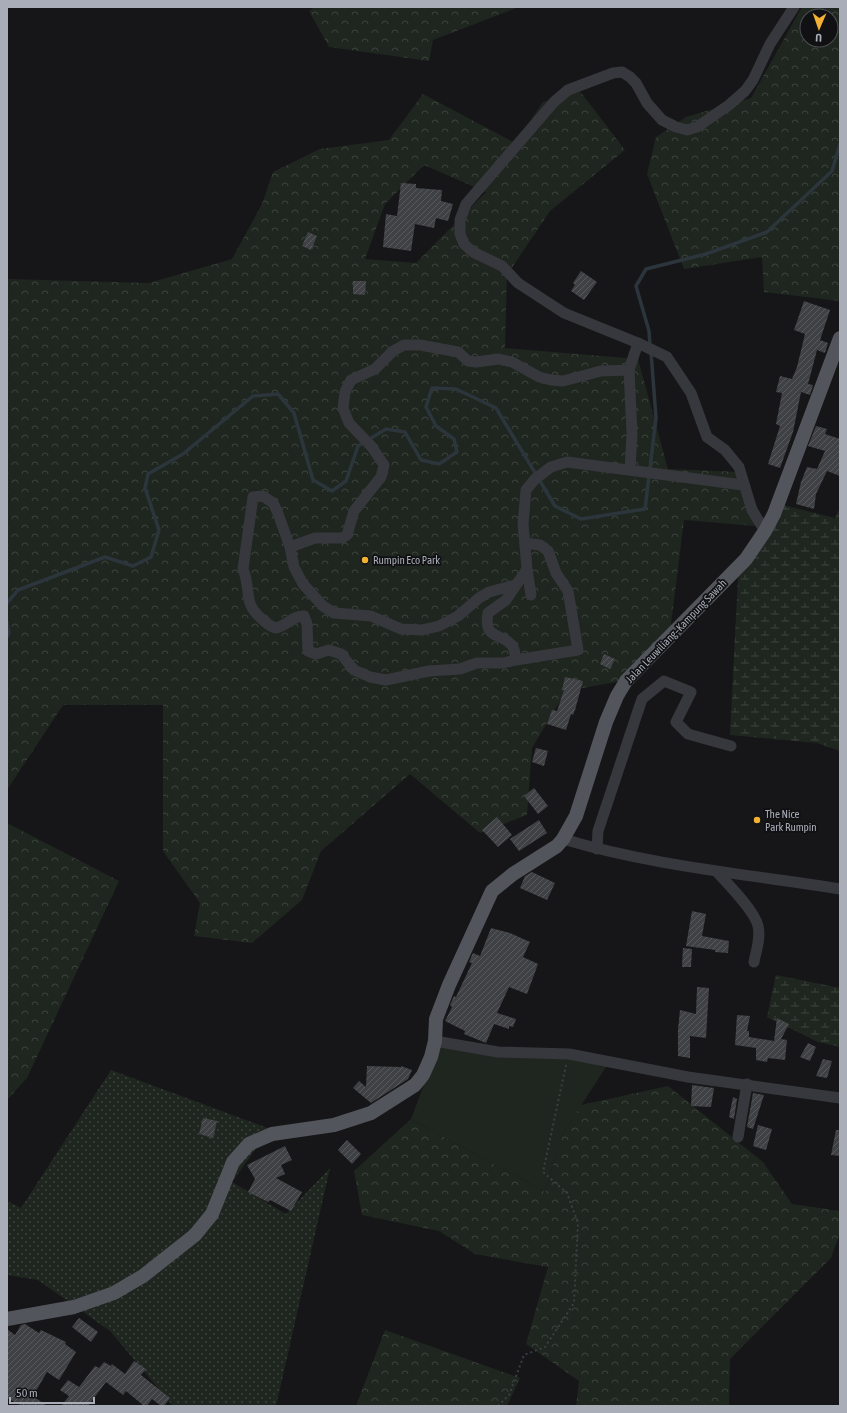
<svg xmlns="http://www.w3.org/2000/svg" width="847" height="1413" viewBox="0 0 847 1413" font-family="'Asap Condensed',sans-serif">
<defs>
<pattern id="grass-dots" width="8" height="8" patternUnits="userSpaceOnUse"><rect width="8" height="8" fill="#1e261f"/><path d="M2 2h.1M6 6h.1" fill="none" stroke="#3c433d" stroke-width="1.8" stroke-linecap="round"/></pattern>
<pattern id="forest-crowns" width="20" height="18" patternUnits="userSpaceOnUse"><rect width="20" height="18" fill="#1e261f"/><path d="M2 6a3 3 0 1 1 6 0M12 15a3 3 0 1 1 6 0" fill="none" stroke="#3c433d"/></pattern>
<pattern id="wetland-marsh" width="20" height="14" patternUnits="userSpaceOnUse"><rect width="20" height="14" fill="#1e261f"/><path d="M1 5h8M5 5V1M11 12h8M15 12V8" fill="none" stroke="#3c433d"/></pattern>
<pattern id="building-hatch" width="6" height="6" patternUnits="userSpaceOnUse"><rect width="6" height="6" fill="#404145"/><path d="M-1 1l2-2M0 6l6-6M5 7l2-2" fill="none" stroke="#595a5e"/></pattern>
</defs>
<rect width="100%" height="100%" fill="#161618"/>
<polygon fill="url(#grass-dots)" points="111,1070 270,1129 232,1182 286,1214 330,1168 276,1406 173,1406 110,1331 38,1280 7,1275 7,1201 21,1208"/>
<g fill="url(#forest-crowns)" fill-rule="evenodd">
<polygon points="314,7 519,7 433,40 429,61 329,47 309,11"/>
<path d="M802 7H840V301L764 292 762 257 684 269 647 174 656 137 686 117 751 98ZM807 16H831V40H807Z"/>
<path d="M579 90 625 150 550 211 507 275 505 348 638 359 668 469 740 472 767 527 684 520 669 640 622 681 566 691 532 748 527 815 480 833 410 774 321 851 302 900 252 943 194 936 200 903 163 851V705H63L7 790V279L149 283 232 259 262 204 273 172 320 149 389 140 423 94 515 143 543 102ZM424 165 486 192 416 263 365 259 385 204Z"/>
<polygon points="7,823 119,881 27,1078 7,1100"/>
<polygon points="668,1086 763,1162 792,1204 840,1211 840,1232 831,1258 730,1359 729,1406 576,1406 579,1381 526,1344 548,1267 475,1254 439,1231 362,1215 354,1171 411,1119 545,1192 562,1135 581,1105"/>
<polygon points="385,1330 520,1378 507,1406 356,1406"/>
</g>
<g fill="url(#wetland-marsh)">
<polygon points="779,504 835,518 840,507 840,751 817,743 730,735 738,578"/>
<polygon points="776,975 840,988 840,1047 818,1042 767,1017"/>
</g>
<polygon fill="#1e261f" points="441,1039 608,1064 562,1135 545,1192 411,1119"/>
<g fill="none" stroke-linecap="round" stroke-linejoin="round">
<g stroke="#2c353c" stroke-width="3.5">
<polyline points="650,346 649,331 636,286 646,269 706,254 767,232 832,171 840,144"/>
<polyline points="7,603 18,590 105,557 133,566 151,557 159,530 145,488 148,474 183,454 253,396 278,394 294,413 313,480 332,491 346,481 358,446 386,429 405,432 421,460 439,464 457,452 454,439 436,426 426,407 432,388 456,389 496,408 555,506 581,519 645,509 656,418 651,352"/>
<polyline points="7,622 9,633 7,637"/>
</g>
</g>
<g fill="url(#building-hatch)">
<polygon points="401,183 416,184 416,188 442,190 441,201 453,204 448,221 436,218 434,228 415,224 411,251 383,247 386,214 397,216"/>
<polygon points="308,232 317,236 311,250 302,246"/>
<polygon points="581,271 597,282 584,300 571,291 575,285 573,283"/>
<polygon points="353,281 366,281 365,295 353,294"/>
<polygon points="804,301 830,310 820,340 828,343 825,353 817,350 808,384 813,385 810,395 801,392 793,432 780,468 768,464 780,426 776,424 782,393 776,392 780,376 792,379 797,367 805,334 794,330"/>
<polygon points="816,426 827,429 825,434 840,439 840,476 827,471 816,494 814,509 796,504 801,482 807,467 817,469 825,451 808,446"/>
<polygon points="604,654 615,659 610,669 600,664"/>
<polygon points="565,677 583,681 575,710 573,715 571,714 566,730 547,724 552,710 557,711 564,690 562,690"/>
<polygon points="536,748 548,751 544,766 532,762"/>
<polygon points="534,788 548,806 538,814 524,796"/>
<polygon points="497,817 512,835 498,847 482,830"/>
<polygon points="539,820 547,833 519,851 510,839"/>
<polygon points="532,872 555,883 547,900 520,888 525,876"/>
<polygon points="692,911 706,914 702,936 729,941 728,953 715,952 715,950 686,946"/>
<polygon points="491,928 510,933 530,942 523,957 538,964 527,994 509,987 497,1013 516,1019 513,1027 509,1026 509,1029 494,1024 486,1043 464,1034 465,1031 445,1021 452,1007 450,1005 454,996 456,997 472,963 469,962 473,953 480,956"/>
<polygon points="683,948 692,949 691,967 682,967"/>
<polygon points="697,987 709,988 706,1038 690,1036 690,1058 678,1056 678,1029 680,1010 696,1014"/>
<polygon points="737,1015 750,1016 747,1031 749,1031 749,1037 774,1041 777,1018 789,1024 781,1039 787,1040 785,1060 768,1058 767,1062 756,1060 756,1048 735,1045"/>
<polygon points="808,1043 816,1047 810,1061 800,1057"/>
<polygon points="823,1059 832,1061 827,1078 816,1076"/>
<polygon points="367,1066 401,1067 401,1066 412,1070 408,1079 371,1103 353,1088 359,1081 366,1087"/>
<polygon points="692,1085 714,1088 711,1107 691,1106"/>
<polygon points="753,1093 764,1095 753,1129 747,1127"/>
<polygon points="733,1097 737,1099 734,1119 729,1117"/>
<polygon points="203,1118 217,1121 213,1138 199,1134"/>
<polygon points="758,1125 772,1129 766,1150 753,1146"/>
<polygon points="836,1130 840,1130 840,1156 831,1155"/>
<polygon points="347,1140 361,1154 352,1164 338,1150"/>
<polygon points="285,1146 292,1160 281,1165 285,1174 276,1178 302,1192 291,1211 270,1200 268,1202 248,1192 255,1179 247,1165"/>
<polygon points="79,1318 98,1332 91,1342 72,1327"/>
<polygon points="25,1324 39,1333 41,1330 66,1342 65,1344 76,1352 59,1380 47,1372 33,1396 47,1406 22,1406 7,1398 7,1329 15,1335 21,1325"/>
<polygon points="134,1361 146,1369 141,1375 170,1398 164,1406 161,1406 152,1399 147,1406 144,1406 126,1391 123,1395 106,1382 88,1406 61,1406 69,1396 60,1390 68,1380 79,1387 95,1366 99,1368 104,1362 111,1366 112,1364 125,1374"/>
</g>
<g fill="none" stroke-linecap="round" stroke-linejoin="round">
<polyline stroke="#3d3f44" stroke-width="2" stroke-dasharray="2 3" stroke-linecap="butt" points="498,1406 509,1395 524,1355 545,1347 574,1303 578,1223 567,1193 543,1172 566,1065"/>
<g stroke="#37383d" stroke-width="11">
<polyline points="629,370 638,343"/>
<polyline points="765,531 752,510 739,467 725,450 707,437 691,393 667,357 638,343 564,313 518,283 502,266 473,252 464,244 460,234 460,220 466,204 554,102 568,90 613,73 622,72 630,77 636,83 647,103 662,120 676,127 687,130 697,127 729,105 745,91 753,80 770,44 794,7"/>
<polyline points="290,547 315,538 342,538 347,535 354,511 381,477 384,465 371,446 349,423 343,408 345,392 351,380 375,369 393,351 404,345 420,345 458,352 468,361 476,362 499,359 512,362 539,377 551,380 563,381 601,371 629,370 632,434 630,469"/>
<polyline points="527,569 531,595"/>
<path d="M515 585 489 592 479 598 458 616 439 626 422 630 401 629 371 616 334 613 323 606 303 584 294 567 290 547 277 511 273 503 263 496 253 497 243 569C252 592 242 602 262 619 266 623 270 626 275 628 286 627 293 615 304 616L307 624 308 651 316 654 329 650 341 654 354 670 370 677 386 680 429 671 460 669 477 663H503L516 660C515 656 515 651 513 647 503 631 483 642 488 613L506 600 527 569 523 524 526 490 535 479 551 467 567 462 743 485"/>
<polyline points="516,660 578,650 568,591 556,573 548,551 540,545 525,543"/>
<path d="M563 839C653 866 747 874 840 889"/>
<polyline points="597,849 598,831 642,699 664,681 691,692 676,722 688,734 731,746"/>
<path d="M717 872C728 884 755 911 758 926 761 938 756 951 754 962"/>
<polyline points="435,1041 498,1052 569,1054 688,1077 840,1098"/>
<polyline points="738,1137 747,1084"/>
</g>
<polyline stroke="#53555c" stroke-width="14" points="7,1319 74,1307 114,1293 143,1276 195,1235 212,1214 233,1162 249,1144 272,1134 334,1125 371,1113 415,1085 423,1075 431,1057 435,1041 436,1019 449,985 492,891 513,874 557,846 563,839 576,816 606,722 617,696 626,681 746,559 765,531 774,514 840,338"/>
</g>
<g fill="#f2b134" stroke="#111113" stroke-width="1.5">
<circle cx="365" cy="560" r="4"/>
<circle cx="757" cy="820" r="4"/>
</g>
<g text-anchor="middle" stroke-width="3.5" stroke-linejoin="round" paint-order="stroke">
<g font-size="11" fill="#a8adb8" stroke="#111113" text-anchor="start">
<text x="373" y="564">Rumpin Eco Park</text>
<text x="765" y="818">The Nice<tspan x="765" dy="13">Park Rumpin</tspan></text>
</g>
<g font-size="11" fill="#a8adb8" stroke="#111113">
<text transform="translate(676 631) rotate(-46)" y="4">Jalan Leuwiliang–Kampung Sawah</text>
</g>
</g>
<rect width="847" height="1413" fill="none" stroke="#a8adb8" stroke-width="16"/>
<g transform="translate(819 28) rotate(182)"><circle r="19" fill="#111113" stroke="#4d4f55"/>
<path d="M0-3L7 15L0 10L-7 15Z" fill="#f2b134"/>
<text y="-6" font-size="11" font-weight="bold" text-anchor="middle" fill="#a8adb8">U</text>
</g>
<path d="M10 1397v6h84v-6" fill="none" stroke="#a8adb8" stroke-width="2"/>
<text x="16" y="1397" font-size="12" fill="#a8adb8" stroke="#111113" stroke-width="3" paint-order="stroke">50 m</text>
</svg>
